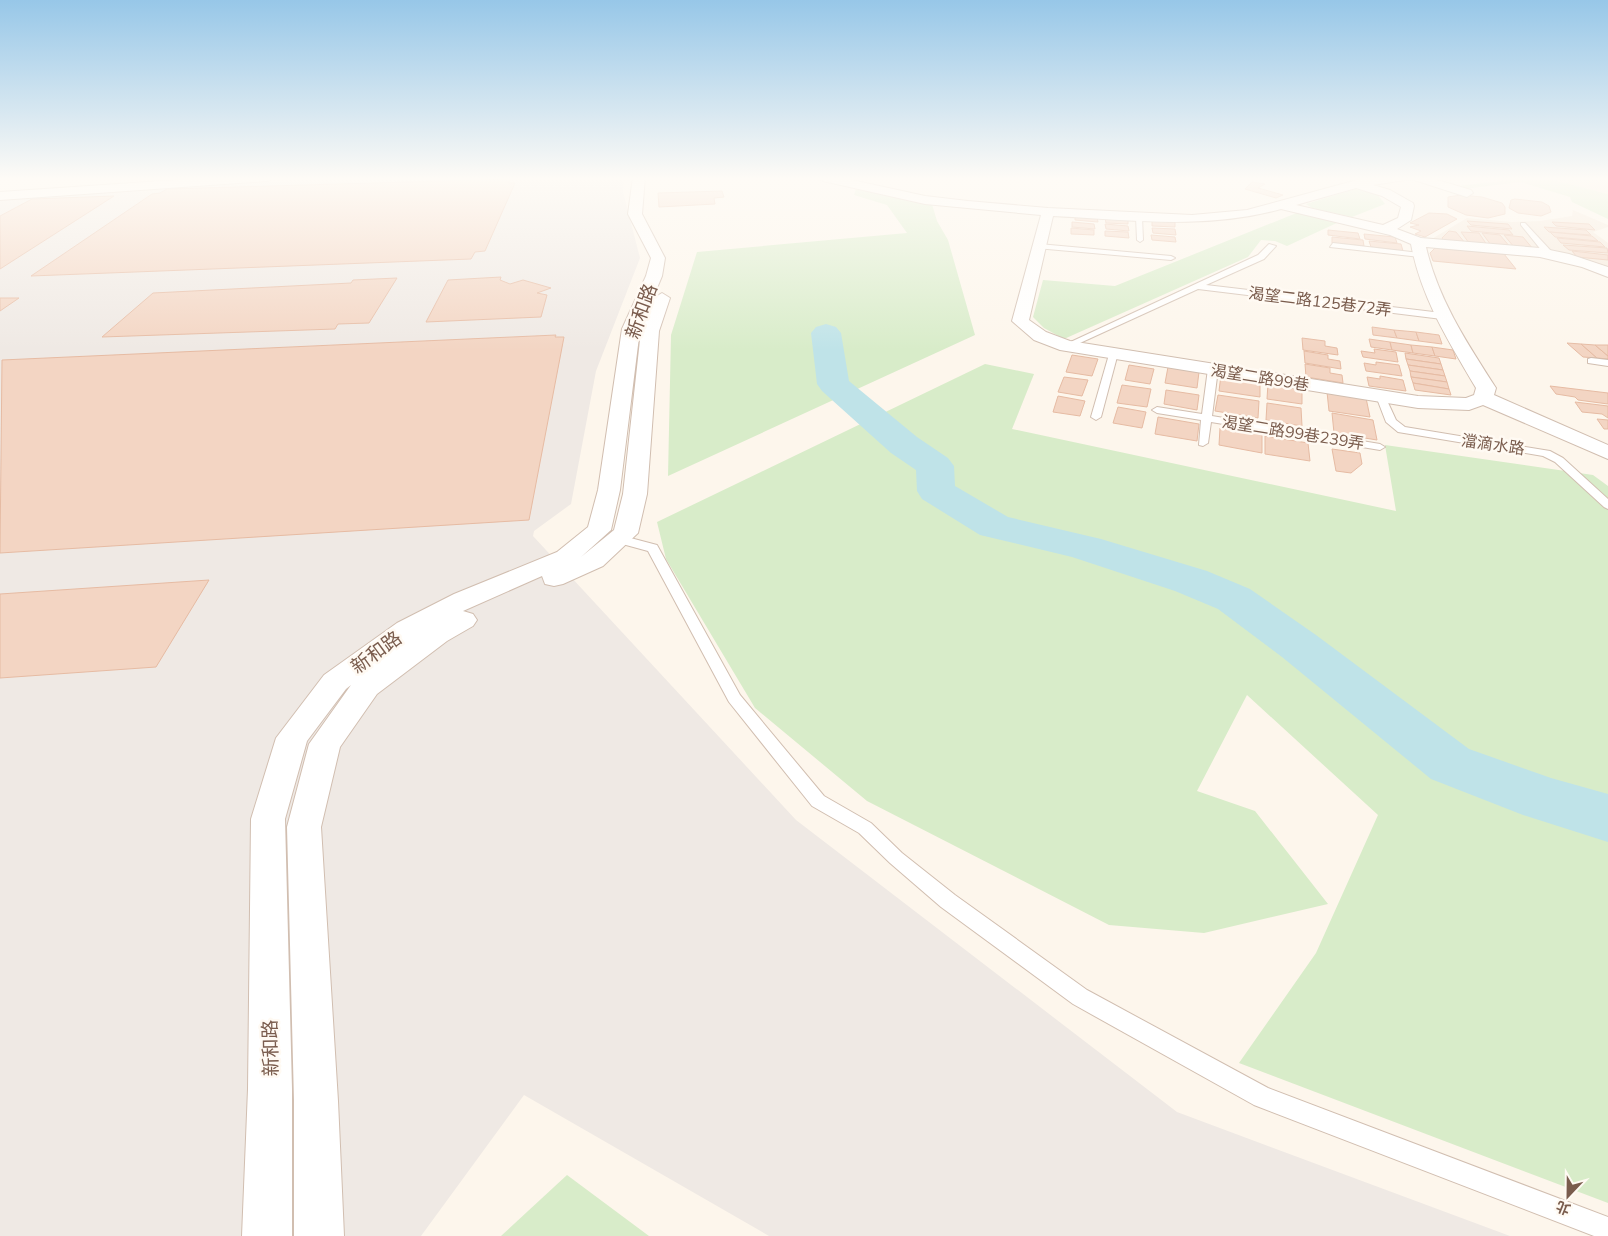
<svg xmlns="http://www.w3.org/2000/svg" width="1608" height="1236" viewBox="0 0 1608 1236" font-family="Mulish,'Noto Sans TC',sans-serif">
<rect width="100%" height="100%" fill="#fdf6ec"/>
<g fill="#f5e8da">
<polygon points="1542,177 1608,177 1608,194"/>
<polygon points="1573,210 1608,225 1608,227 1593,232 1608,243 1608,267 1567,255 1430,240 1467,218 1512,222 1540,221 1572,216"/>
</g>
<polygon fill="#efe9e4" points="355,177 624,177 623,192 640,258 596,371 571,504 534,531 533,536 796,820 1177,1112 1510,1236 769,1236 524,1095 421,1236 0,1236 0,198"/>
<g fill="#d8ecc9">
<polygon points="1516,177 1542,177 1608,194 1608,219 1572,202 1570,197 1521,182 1463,189 1458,186 1509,180"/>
<polygon points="856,189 932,204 937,221 948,240 975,335 668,476 671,335 697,252 907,233 887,205 854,195"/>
<polygon points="1355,189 1376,193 1385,204 1352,217 1312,208 1306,204"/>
<polygon points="1299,212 1339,222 1287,246 1275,241 1261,240 1248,257 1064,339 1044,328 1033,317 1043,280 1115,286"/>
<polygon points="985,364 1034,374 1012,429 1396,511 1385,445 1593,475 1608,486 1608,1203 1239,1063 1316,953 1378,815 1247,695 1197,791 1255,811 1328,904 1204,933 1109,925 867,801 755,708 666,559 657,522"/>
<polygon points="567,1175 649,1236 501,1236"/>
</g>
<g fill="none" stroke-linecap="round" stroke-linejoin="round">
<polygon fill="#bfe3e8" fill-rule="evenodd" points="826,324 836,327 841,333 849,381 917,437 948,458 954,466 955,486 1008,517 1101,539 1207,571 1250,589 1316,635 1469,749 1551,778 1608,794 1608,842 1523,815 1431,779 1282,657 1218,609 1175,591 1072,557 980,535 922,499 917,491 916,470 891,453 822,391 817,384 811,333 816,327"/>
</g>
<g fill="#f3d5c3" stroke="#e6bba3">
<polygon points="511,179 508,183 515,183 485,251 475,252 471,259 31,276 152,194 160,193 167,189"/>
<polygon points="1252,182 1265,184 1258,188 1283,195 1276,198 1245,189"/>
<polygon points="722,191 724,197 714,198 715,204 659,207 658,193"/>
<polygon points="1461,195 1482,197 1502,203 1505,207 1505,214 1488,218 1466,215 1448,207 1448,197"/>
<polygon points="114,196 0,269 0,216 32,199"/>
<polygon points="1515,199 1542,202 1549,206 1551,212 1541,216 1518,213 1509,208 1511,200"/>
<polygon points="1429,213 1447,214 1457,219 1425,237 1415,234 1421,231 1410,227 1419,225 1410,223"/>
<polygon points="1075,215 1097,217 1098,222 1075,220"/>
<polygon points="1105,218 1128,219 1128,224 1106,223"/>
<polygon points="1152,221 1175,222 1175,227 1152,226"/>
<polygon points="1467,221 1508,224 1512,229 1471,225"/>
<polygon points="1072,222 1094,224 1095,229 1072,227"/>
<polygon points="1552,222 1589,224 1595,230 1556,226"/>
<polygon points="1105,224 1128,226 1129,231 1106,229"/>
<polygon points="1467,226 1509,230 1513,235 1471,231"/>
<polygon points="1544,227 1586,230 1591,235 1549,232"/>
<polygon points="1071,228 1094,230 1094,235 1071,234"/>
<polygon points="1152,228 1175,229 1176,235 1153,233"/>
<polygon points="1328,230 1358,233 1360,239 1328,235"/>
<polygon points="1105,231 1128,232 1129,238 1105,236"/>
<polygon points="1449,231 1456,232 1465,243 1444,241 1442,238"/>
<polygon points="1461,232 1479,233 1487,245 1469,243"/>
<polygon points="1550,232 1592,236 1598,241 1555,237"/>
<polygon points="1482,233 1500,235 1510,247 1491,245"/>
<polygon points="1364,234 1395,237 1397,243 1365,239"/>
<polygon points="1151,235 1175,237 1176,242 1152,240"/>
<polygon points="1504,235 1523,237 1533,249 1514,247"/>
<polygon points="1332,237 1363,240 1364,246 1332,243"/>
<polygon points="1557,238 1600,242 1605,247 1561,243"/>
<polygon points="1369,241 1401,244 1403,251 1371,247"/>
<polygon points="1563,245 1607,248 1608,253 1569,250"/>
<polygon points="1435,248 1504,254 1516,269 1433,261 1430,253"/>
<polygon points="1572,251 1608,255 1608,260 1577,257"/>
<polygon points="501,277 500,280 510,284 523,280 551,288 537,293 547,295 541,317 426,322 448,280"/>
<polygon points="397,278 369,323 338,324 335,329 102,337 153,293 351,283 353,280"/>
<polygon points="0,298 19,298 0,311"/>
<polygon points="1372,327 1394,330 1397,338 1373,335"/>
<polygon points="1394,330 1416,332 1419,341 1397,338"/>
<polygon points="1416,332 1439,335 1442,344 1419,341"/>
<polygon points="556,335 555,337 564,337 529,520 0,553 2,360"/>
<polygon points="1302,338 1325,341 1325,346 1337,348 1338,355 1303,350"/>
<polygon points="1369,339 1390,342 1392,350 1371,347"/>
<polygon points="1390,342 1411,345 1413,353 1392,350"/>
<polygon points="1567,343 1581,344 1597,358 1583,357"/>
<polygon points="1581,344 1595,345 1608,356 1608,359 1597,358"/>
<polygon points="1411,345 1432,347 1435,356 1413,353"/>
<polygon points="1595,345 1608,345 1608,356"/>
<polygon points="1432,347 1453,350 1456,359 1435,356"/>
<polygon points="1374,349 1396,352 1398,362 1363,357 1361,351 1375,353"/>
<polygon points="1304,351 1328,355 1328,359 1340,361 1341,369 1305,363"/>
<polygon points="1405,353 1439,358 1441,364 1406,359"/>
<polygon points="1072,355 1098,359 1092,376 1066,372"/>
<polygon points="1406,359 1441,364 1443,370 1408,365"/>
<polygon points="1376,362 1399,365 1402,376 1366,371 1364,363 1376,365"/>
<polygon points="1305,364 1330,368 1330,373 1342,375 1343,383 1306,377"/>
<polygon points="1129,365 1154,369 1150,384 1125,380"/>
<polygon points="1408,365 1443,370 1445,376 1410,371"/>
<polygon points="1168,367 1199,372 1197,388 1165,383"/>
<polygon points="1410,371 1445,376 1447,382 1411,377"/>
<polygon points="1221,375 1260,382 1260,397 1219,391"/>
<polygon points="1380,376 1403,380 1406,391 1369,386 1367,377 1380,379"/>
<polygon points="1064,377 1088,380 1082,396 1058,392"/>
<polygon points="1411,377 1447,382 1449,389 1413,383"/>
<polygon points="1268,383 1302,388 1302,404 1267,399"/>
<polygon points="1413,383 1449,389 1451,395 1415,390"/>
<polygon points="1122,385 1151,389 1147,407 1117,403"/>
<polygon points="1550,386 1608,393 1608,404 1578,400 1575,397 1556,394"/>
<polygon points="1166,390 1199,395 1197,410 1164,404"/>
<polygon points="1327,392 1366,398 1370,417 1329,411"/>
<polygon points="1218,395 1259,401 1258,418 1215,411"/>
<polygon points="1058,396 1085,401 1080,416 1053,412"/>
<polygon points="1575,402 1608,406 1608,418 1602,414 1582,412"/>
<polygon points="1267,403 1301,408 1302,426 1266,420"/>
<polygon points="1118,407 1146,412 1142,428 1113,423"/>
<polygon points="1332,413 1373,420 1377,440 1334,433"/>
<polygon points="1158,417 1199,424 1197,441 1155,434"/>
<polygon points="1597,419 1608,420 1608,429 1604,429"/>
<polygon points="1220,428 1262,435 1262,453 1219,445"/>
<polygon points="1265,436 1308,443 1310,461 1265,454"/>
<polygon points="1332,449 1360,453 1362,464 1351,473 1336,471"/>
<polygon points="209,580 156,667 0,678 0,594"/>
</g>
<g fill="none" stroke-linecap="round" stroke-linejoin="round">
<g stroke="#d1beb0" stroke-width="2">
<g id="service">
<polygon points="189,177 215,177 187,180"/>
<polygon points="1139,215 1142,217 1143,240 1140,242 1137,240 1136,217"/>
<polygon points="1521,223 1525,223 1552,252 1552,256 1546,256 1521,225"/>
<polygon points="1333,243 1420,253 1424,255 1420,257 1330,247"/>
<polygon points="1039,244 1171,256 1175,258 1171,260 1036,248"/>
<polygon points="1269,244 1276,246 1264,259 1206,285 1442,313 1446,316 1442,319 1198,289 1069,348 1062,346 1258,255"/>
<polygon points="1110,351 1118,353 1101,417 1096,420 1091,417"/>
<polygon points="1591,358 1608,360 1608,366 1588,363 1588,359"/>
<polygon points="1213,366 1218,369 1212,416 1380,444 1385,447 1380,450 1211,422 1208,443 1203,446 1199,445 1201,420 1157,413 1152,410 1157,407 1202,414 1208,369"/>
<polygon points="1378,394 1384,394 1396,420 1405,427 1550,451 1563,458 1608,499 1608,509 1604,507 1555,462 1543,456 1398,432 1386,422 1376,396"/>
<polygon points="619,535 657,545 740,695 824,796 871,823 902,853 955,895 1087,990 1268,1088 1608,1217 1608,1236 1594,1236 1254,1105 1073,1004 941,907 890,863 859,833 812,806 729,702 648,551 615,542 613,539"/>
</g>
</g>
<g stroke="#d1beb0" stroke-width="2">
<g id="minor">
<polygon points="221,177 274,177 268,181 0,200 0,192"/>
<polygon points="633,177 645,177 642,214 665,258 662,276 640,329 620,490 611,530 581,557 614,530 623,494 641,331 654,298 662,293 670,298 659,331 647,494 638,533 603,566 563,584 554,586 545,584 542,576 463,611 473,614 477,620 473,626 447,641 377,694 340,747 321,827 338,1101 344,1236 294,1236 294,1101 287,827 309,744 351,685 346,689 307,741 285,819 292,1089 292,1236 242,1236 248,1089 251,819 276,738 324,675 397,623 454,594 557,552 588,527 598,490 622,329 646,276 651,258 628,214"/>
<path d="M817 177H838L925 196 968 201 1048 208 1192 215 1247 210 1357 180 1383 177H1427L1471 190 1473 193 1467 197 1411 179 1373 185 1390 190 1413 203 1414 206 1411 220 1397 229 1421 238 1540 248 1569 254 1608 267V277L1582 267 1540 257 1426 247C1438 299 1467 343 1496 388L1494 395 1608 445V459L1483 405 1469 410 1418 408 1060 350 1034 340 1012 321 1041 215 925 204 823 181ZM1356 188 1382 196 1401 207 1398 218 1383 225 1296 205ZM1281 209 1390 235 1411 244C1421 298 1449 342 1476 388L1474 395 1466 398 1418 396 1070 341 1046 332 1029 320 1053 216C1130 220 1206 230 1281 209Z"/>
</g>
</g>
<use href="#service" fill="#fff" fill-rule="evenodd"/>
<use href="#minor" fill="#fff" fill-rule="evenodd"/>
</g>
<linearGradient id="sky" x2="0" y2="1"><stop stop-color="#97c7e8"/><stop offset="0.51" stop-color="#fefbf6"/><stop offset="1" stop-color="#fefbf6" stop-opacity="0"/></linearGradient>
<rect width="1608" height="350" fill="url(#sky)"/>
<g text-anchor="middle" stroke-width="5" stroke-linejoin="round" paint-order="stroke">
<g font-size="16" fill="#7a5c4d" stroke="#fffaf3">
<text transform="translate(1320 301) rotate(7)" y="6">渴望二路125巷72弄</text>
<text transform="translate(1260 377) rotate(9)" y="6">渴望二路99巷</text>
<text transform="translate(1293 432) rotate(9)" y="6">渴望二路99巷239弄</text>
<text transform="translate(1493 444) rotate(8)" y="6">澢滴水路</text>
</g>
<g font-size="19" fill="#7a5c4d" stroke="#fffaf3">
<text transform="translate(641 311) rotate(-70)" y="7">新和路</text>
<text transform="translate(376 652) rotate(-36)" y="7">新和路</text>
<text transform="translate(270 1048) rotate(-91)" y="7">新和路</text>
</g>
</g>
<g transform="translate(1568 1196) rotate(202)" stroke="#fffaf3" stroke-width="4" paint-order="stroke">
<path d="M0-4L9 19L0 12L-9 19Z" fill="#7a5c4d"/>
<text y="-8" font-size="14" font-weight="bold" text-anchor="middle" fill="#7a5c4d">北</text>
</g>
</svg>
